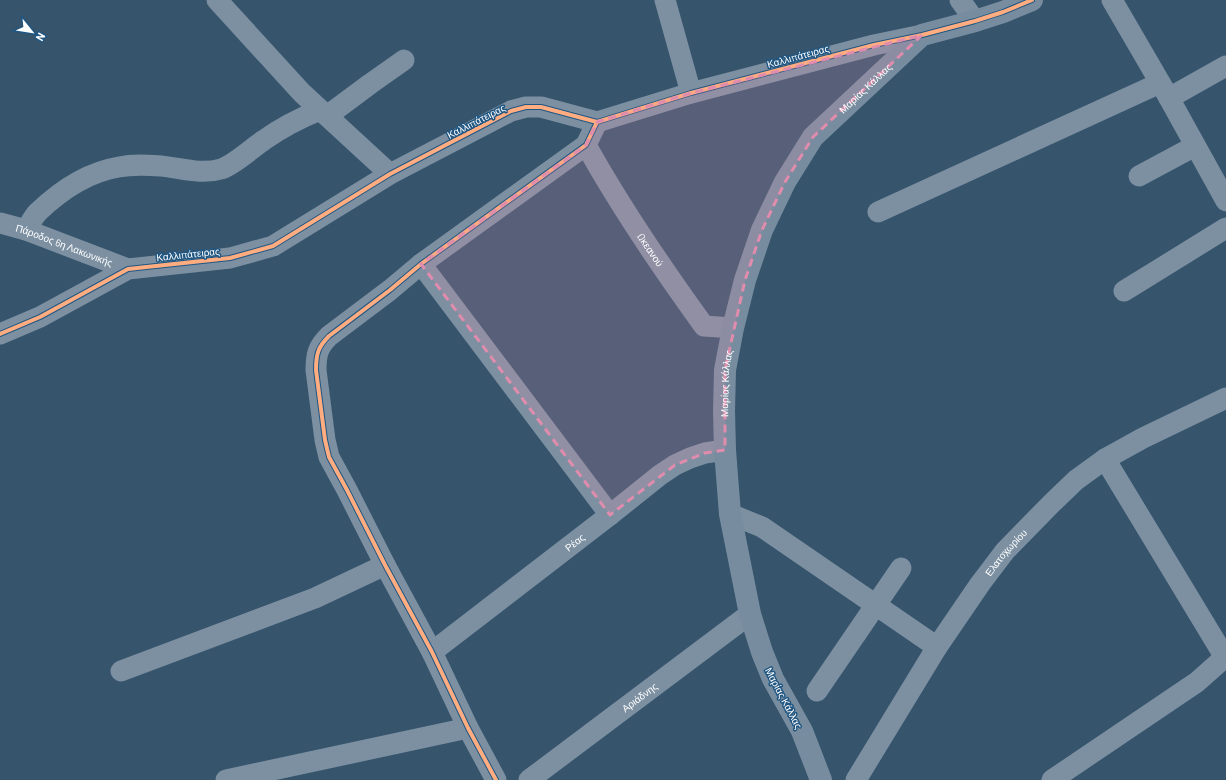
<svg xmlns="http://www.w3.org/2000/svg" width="1226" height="780" viewBox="0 0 1226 780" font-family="Barlow,sans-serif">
<rect width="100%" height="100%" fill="#36546c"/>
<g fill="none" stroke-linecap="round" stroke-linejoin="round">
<g stroke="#7c90a2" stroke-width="21">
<polyline points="217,0 302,93 390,174"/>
<polyline points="665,0 691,93"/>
<polyline points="960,0 975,21"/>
<polyline points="1112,0 1169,98 1226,201"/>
<polyline points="1169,98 1226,66"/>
<polyline points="327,116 370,84 404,60"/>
<path id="s1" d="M586 145C621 208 662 268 704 326L733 328"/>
<polyline points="1139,176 1195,146"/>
<polyline points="878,212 1160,83"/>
<path id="s2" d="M0 223 26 230 128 269"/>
<path d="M26 230C30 224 33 217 38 212 60 191 88 172 119 167 133 164 147 165 161 166 181 168 201 175 221 169 234 165 252 148 264 140 281 128 300 118 320 110"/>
<polyline points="421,264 610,515"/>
<polyline points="1124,291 1226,228"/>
<polyline points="0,334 40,317 128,269 230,258 273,246 390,174 511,111 526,107 541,107 597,122 691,93 874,45 922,35"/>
<polyline points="1105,459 1226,659"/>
<polyline points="730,514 762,527 937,647"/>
<path id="s3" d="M432 652 610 515 660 475 675 465 690 458 705 453 725 450"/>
<polyline points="121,671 315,598 385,565"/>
<polyline points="817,691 901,568"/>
<polyline points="226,780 468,728"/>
<path d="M496 780 468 728 432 652 385 565 347 490 329 457 325 440 316 370C316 354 318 347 329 336L390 290 421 264 586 145 597 122"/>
<path id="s4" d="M529 780 750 614"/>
<path id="s5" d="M856 780 937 647 980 584 1005 551 1052 503 1076 480 1105 459 1143 438 1226 398"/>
<polyline points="1052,780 1197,682 1225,657"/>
</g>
<path stroke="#778d9f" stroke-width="22" id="s6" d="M821 780 802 731 773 679 762 652 750 614 730 514 725 450 724 411 725 370 733 328 745 280 762 230 785 182 813 137 922 35 975 21 1003 12 1032 0"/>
<g stroke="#205682" stroke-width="6">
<g id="cycleway">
<polyline points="0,334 40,317 128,269 230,258 273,246 390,174 511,111 526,107 541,107 597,122 691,93 874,45 922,35 975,21 1003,12 1032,0"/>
<path d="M496 780 468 728 432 652 385 565 347 490 329 457 325 440 316 370C316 354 318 347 329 336L390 290 421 264 586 145 597 122"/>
</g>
</g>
<use href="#cycleway" stroke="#ffac80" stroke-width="4"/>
</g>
<path fill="#e08cad" fill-opacity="0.2" stroke="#e08cad" stroke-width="3" stroke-dasharray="8 5" stroke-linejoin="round" d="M922 35 813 137 785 182 762 230 745 280 725 370V450L705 453 675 465 610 515 421 264 586 145 597 122 691 93Z"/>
<g text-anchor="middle" stroke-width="3" stroke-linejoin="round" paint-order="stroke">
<g font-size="10" fill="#fff" stroke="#205682">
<text transform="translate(798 56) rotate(-15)" y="4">Καλλιπάτειρας</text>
<text dy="4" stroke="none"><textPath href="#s6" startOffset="750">Μαρίας Κάλλας</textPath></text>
<text transform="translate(476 121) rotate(-27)" y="4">Καλλιπάτειρας</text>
<text dy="4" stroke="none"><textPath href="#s2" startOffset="68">Πάροδος 6η Λακωνικής</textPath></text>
<text dy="4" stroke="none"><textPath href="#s1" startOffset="123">Ωκεανού</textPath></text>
<text transform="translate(188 254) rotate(-6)" y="4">Καλλιπάτειρας</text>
<text dy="4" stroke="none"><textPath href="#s6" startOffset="414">Μαρίας Κάλλας</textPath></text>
<text dy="4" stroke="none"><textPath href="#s3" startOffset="180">Ρέας</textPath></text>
<text dy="4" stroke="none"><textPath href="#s5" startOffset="273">Ελατοχωρίου</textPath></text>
<text dy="4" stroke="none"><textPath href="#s4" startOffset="138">Αριάδνης</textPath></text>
<text transform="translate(784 698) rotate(62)" y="4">Μαρίας Κάλλας</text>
</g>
</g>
<g transform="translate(32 32) rotate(120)" stroke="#205682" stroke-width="3" paint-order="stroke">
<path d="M0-3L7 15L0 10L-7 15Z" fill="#ffffff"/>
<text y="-6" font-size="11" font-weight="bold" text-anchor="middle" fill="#ffffff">N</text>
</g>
</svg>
